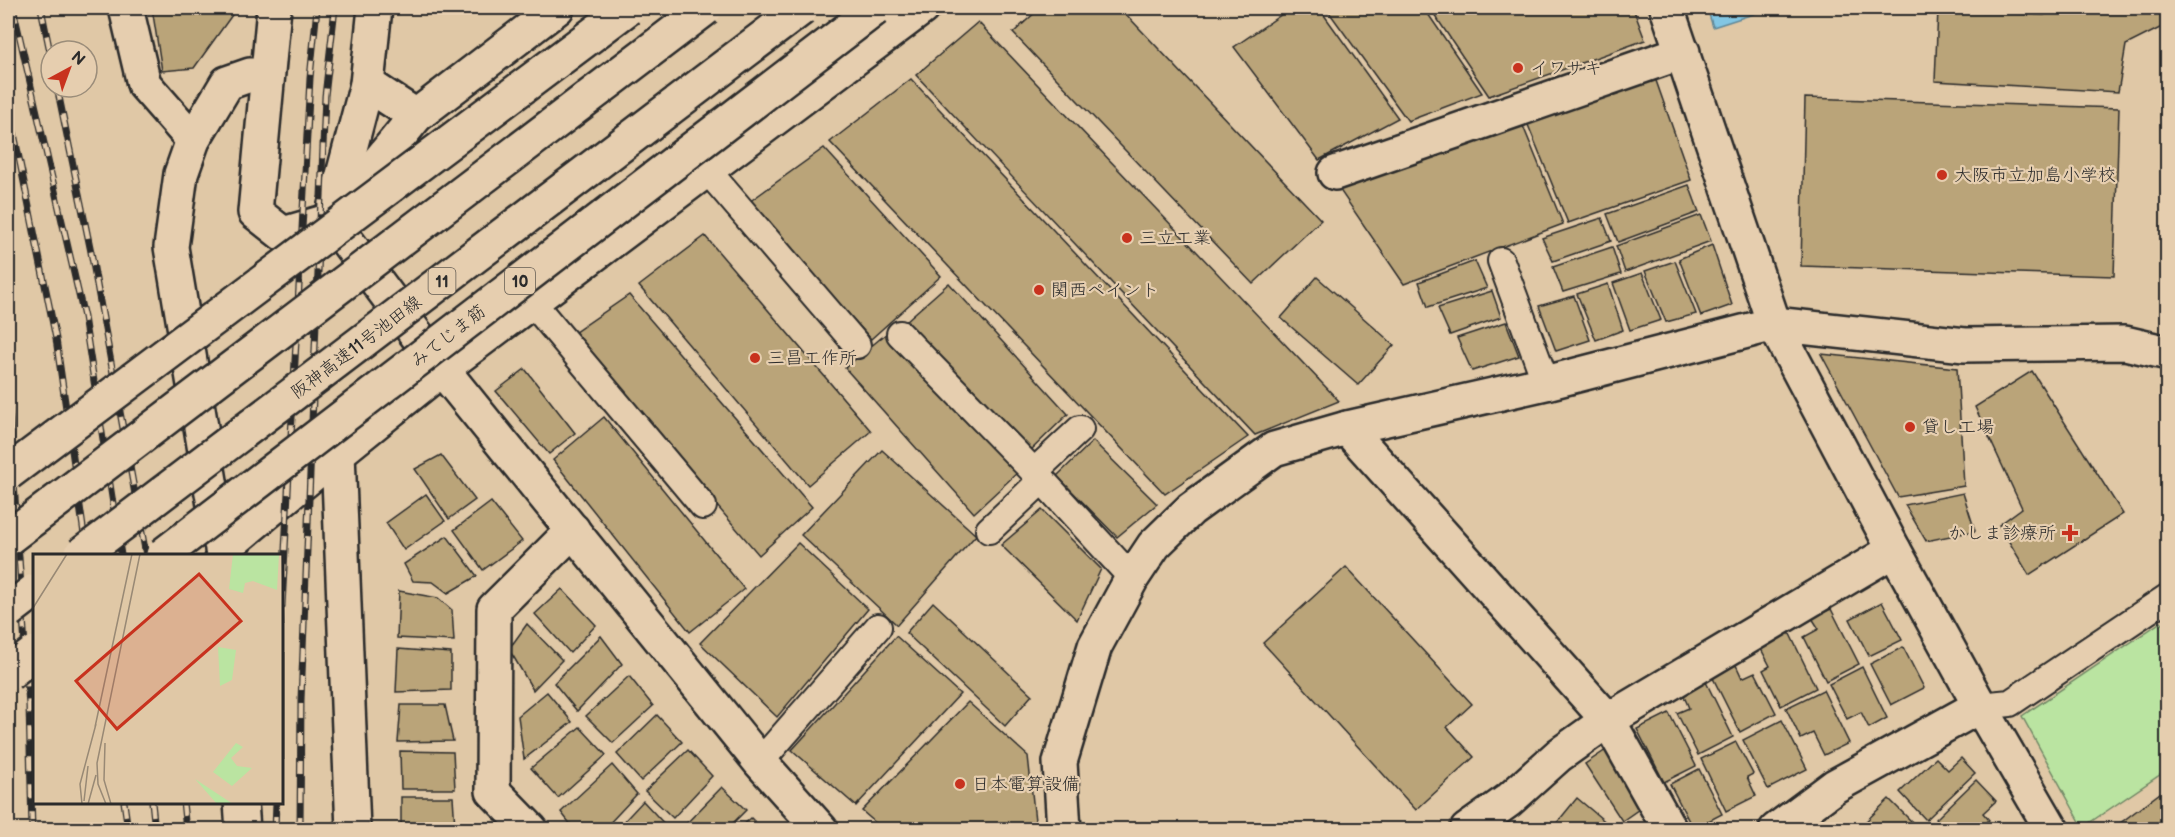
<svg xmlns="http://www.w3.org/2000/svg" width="2175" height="837" viewBox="0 0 2175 837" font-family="'Balsamiq Sans','Klee One',sans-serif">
<rect width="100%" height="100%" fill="#e0c8a6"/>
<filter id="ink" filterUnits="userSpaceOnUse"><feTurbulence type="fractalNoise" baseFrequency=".0167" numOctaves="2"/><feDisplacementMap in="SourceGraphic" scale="12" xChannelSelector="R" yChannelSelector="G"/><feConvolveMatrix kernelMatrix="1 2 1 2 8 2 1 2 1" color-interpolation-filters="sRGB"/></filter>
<g filter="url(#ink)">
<polygon fill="#bae4a1" stroke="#728866" stroke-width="1.5" points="2161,622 2168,630 2167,770 2083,827 2022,716"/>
<polygon fill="#82c6e3" stroke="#5f8899" stroke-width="1.5" points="1707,8 1772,8 1713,27"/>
<g fill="#baa479" stroke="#2b2b2b" stroke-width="1.5">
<polygon points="152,8 237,8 194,68 162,71"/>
<polygon points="1040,8 1120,8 1321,220 1253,284 1013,33"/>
<polygon points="1291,8 1319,8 1398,118 1319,160 1234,47"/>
<polygon points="1326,8 1424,8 1482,93 1408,121"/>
<polygon points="1430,8 1633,8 1645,40 1489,96"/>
<polygon points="2057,8 2168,8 2168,24 2126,45 2118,92 1935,81 1938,9 2044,15"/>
<polygon points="978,22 1339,401 1255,435 916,75"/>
<polygon points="1654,75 1691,180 1568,223 1526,120"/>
<polygon points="911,79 1248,437 1165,494 830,142"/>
<polygon points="1805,98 2119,108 2114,276 1801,266"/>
<polygon points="1521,121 1563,224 1404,284 1335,183"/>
<polygon points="824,148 941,276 871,339 749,202"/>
<polygon points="1689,185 1699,212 1618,242 1607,214"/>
<polygon points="1701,215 1711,241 1625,272 1616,246"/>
<polygon points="1602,218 1611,241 1553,261 1542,238"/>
<polygon points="705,236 871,431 808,485 639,286"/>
<polygon points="1712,245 1732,305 1701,316 1679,259"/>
<polygon points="1612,247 1621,274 1563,292 1553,267"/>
<polygon points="1475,261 1487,288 1428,307 1419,282"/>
<polygon points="1675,261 1696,314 1666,322 1645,271"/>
<polygon points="1642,273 1661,320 1630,330 1613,283"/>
<polygon points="1317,277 1394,345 1358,385 1281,318"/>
<polygon points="949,283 1068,414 1027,454 906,321"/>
<polygon points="1608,284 1623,330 1596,340 1577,294"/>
<polygon points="1492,291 1501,317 1450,335 1438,308"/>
<polygon points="629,295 812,507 759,555 571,335"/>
<polygon points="1574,296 1590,340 1556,351 1539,306"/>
<polygon points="1506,322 1519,356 1472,371 1457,338"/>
<polygon points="887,333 1017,473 974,513 845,368"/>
<polygon points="1821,354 1957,368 1964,486 1898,497"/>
<polygon points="525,369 575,433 549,454 496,391"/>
<polygon points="2032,371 2123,514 2029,575 1999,525 2022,508 1975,407"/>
<polygon points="604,417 744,589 690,632 553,460"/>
<polygon points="1093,441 1157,504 1117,537 1057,476"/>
<polygon points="882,450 976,535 897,625 801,535"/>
<polygon points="441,455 475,500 449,519 415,469"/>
<polygon points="1963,493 1975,531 1926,541 1905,505"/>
<polygon points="426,494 445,521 404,550 386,523"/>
<polygon points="491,502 522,541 483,570 454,530"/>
<polygon points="1042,510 1101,569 1077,620 1001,545"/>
<polygon points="447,536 477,576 448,593 433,582 413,581 404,564"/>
<polygon points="798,543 868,609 777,717 700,643"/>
<polygon points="1346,567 1472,704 1447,727 1474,757 1416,810 1263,643"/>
<polygon points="562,589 596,625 570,653 535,614"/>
<polygon points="399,591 438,598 452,610 454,641 397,638"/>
<polygon points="933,602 1032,695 1005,726 906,633"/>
<polygon points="1882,602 1902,640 1869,656 1850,619"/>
<polygon points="1831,609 1859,664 1826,681 1804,637 1819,629 1812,618"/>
<polygon points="527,624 562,660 533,690 509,649"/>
<polygon points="1789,632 1816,688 1781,706 1763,670 1770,666 1760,647"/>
<polygon points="601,636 622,664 577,711 554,683"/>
<polygon points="896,636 960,694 856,806 792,750"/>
<polygon points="1903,647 1924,688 1891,705 1870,664"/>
<polygon points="398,649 451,653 451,690 396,692"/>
<polygon points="1736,665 1742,678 1755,672 1776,713 1740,732 1712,676"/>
<polygon points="1862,667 1887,718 1869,728 1861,712 1847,719 1829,684"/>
<polygon points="629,676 653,706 613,743 586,716"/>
<polygon points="1706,682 1733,737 1698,755 1677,713 1689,708 1683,694"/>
<polygon points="1823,690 1849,743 1824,755 1813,733 1801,739 1786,708"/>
<polygon points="547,692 572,722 524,759 518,716"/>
<polygon points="968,702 1028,756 1036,830 884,830 862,811"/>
<polygon points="401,705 445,705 453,741 398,742"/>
<polygon points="1669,713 1696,766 1664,782 1637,729"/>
<polygon points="657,715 682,742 641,781 617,754"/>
<polygon points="1782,720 1807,769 1768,789 1743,740"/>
<polygon points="580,727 606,755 558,798 531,768"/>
<polygon points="1736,742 1753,774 1747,777 1756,796 1726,811 1701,759"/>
<polygon points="688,750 712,776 673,818 645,791"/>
<polygon points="1606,750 1642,807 1622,821 1585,764"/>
<polygon points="400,751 453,752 455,789 401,789"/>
<polygon points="1936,758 1948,770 1961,758 1975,773 1926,820 1900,792"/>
<polygon points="612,765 637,794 603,830 575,830 561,812"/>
<polygon points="1699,769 1722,814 1693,829 1670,784"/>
<polygon points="1976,780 1996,801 1983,813 1989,820 1979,830 1946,830 1936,819"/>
<polygon points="722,787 746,810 726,830 683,830 682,828"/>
<polygon points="2168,787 2168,830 2111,830"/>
<polygon points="401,797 453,797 455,827 401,830"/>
<polygon points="1577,798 1615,830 1551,830"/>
<polygon points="1889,799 1916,826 1912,830 1857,830"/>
<polygon points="643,801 670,830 616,830"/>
<polygon points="751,818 763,830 738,830"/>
</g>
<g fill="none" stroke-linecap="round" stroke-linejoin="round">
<g stroke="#2b2b2b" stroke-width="30">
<g id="service">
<polyline points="706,169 857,345"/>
<polyline points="1501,261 1546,383"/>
<polyline points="531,301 703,506"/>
<polyline points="900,334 1042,480 1132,578"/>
<polyline points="1034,472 1080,429"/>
<polyline points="989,530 1042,480"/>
<polyline points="1980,706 2010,703 2168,597"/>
<polyline points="760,762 878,627"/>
</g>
</g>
<g stroke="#2b2b2b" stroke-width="38">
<g id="minor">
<polyline points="126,8 144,84 193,140"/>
<polyline points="274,8 255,212 283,234 331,220 416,116 557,8"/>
<polyline points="1667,8 1774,324 1894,550 1980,706 2052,830"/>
<polyline points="367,84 416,116"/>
<polyline points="1335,173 1683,52"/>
<polyline points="334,209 367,84 375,8"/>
<polyline points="331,220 442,369 760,762 821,830"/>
<polyline points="1347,428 1608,720 1670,830"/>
<polyline points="338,453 353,830"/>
<polyline points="220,541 171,247 181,174 193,140 227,83 250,75 267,77"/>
<polyline points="222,550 338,453 442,369 922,8"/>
<polyline points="241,802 243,830"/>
<polyline points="531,830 493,791 494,609 573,530"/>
<polyline points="1064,830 1060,762 1095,646 1132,578 1154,545 1191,509 1274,449 1347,428 1546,383 1774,324 1965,345 2125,343 2168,353"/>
<polyline points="1467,830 1509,800 1559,755 1608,720 1894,550"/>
<polyline points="1776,830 1835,786 1980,706"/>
</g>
</g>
<use href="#service" stroke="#e6ceaf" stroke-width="26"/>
<use href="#minor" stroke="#e6ceaf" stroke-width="33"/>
<g stroke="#2b2b2b" stroke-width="7">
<g id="rail">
<polyline points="13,8 84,317 121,555"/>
<polyline points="41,8 51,57"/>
<polyline points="57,87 91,252 146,555"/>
<polyline points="8,104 56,339 87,555"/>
<polyline points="8,393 29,706 32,830"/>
<polyline points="282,606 310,78 317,8"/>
<polyline points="124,802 128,830"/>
<polyline points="152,802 155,830"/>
<polyline points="183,802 186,830"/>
<polyline points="275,830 276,802"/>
<polyline points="300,830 301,700 325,96 335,8"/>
</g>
</g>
<use href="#rail" stroke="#e6ceaf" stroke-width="4.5" stroke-dasharray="14" stroke-linecap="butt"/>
<g stroke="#2b2b2b" stroke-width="38" stroke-linecap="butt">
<g id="primary-bridge">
<polyline points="8,473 628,8"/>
<polyline points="163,555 876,8"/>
<polyline points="8,674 34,653"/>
</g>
</g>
<g stroke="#2b2b2b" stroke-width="38" stroke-linecap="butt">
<g id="motorway-bridge">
<polyline points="8,538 706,8"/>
<polyline points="81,555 802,8"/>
<polyline points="8,611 34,591"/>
</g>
</g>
<use href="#primary-bridge" stroke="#e6ceaf" stroke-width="33"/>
<use href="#motorway-bridge" stroke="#e6ceaf" stroke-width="33"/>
</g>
</g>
<g fill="#c8321e" stroke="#e6ceaf" stroke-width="2">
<circle cx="1518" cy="68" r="6"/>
<circle cx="1942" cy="175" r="6"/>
<circle cx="1127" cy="238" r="6"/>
<circle cx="1039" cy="290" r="6"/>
<circle cx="755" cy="358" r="6"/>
<circle cx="1910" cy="427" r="6"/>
<path d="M2067 524h6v6h6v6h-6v6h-6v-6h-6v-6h6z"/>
<circle cx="960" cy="784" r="6"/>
</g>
<g text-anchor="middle" stroke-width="4.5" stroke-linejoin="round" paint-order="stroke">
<g fill="#e6ceaf" stroke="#635c53" stroke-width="1.5">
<rect x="428.5" y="268" width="27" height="26" rx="4.5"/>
<rect x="505" y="268" width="30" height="26" rx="4.5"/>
</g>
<g font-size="16" font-weight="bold" fill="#2b2b2b">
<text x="442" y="287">11</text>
<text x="520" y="287">10</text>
</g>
<g font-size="18" fill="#2b2b2b" stroke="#e6ceaf" text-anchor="start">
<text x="1530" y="74">イワサキ</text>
<text x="1954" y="181">大阪市立加島小学校</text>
<text x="1139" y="244">三立工業</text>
<text x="1051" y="296">関西ペイント</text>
<text x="767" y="364">三昌工作所</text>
<text x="1922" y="433">貸し工場</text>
<text x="2056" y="539" text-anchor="end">かしま診療所</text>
<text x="972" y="790">日本電算設備</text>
</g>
<g font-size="18" fill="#2b2b2b" stroke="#e6ceaf">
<text transform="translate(448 336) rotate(-38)" y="6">みてじま筋</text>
<text transform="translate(356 347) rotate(-37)" y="6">阪神高速11号池田線</text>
</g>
</g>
<g transform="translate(33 554)">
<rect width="250" height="250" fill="#e0c8a6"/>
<path d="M200 0H246L244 36 220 27 212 29 210 39 196 35ZM185 93 203 96 199 126 187 132ZM203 189 210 193 198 204 204 212 219 214 199 232 180 218ZM162 225 200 250H184Z" fill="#bae4a1"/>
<path fill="none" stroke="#988975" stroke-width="1.5" d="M249 0 251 69M0 54 34 0M251 98V205M62 173 99 0M72 189 71 226 78 250M51 247 55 212M49 250 47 230 63 170M55 250 63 221M73 250 65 230 64 209 107 0"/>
<path fill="#c8321e" fill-opacity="0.15" stroke="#c8321e" stroke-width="3" d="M166 20 208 67 84 175 43 127Z"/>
<rect width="250" height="250" fill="none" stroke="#2b2b2b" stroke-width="3"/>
</g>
<rect width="2175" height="837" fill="none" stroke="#e6ceaf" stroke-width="30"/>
<rect x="15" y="15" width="2145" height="807" fill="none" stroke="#2b2b2b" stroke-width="2" filter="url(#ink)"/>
<g transform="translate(69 69) rotate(41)"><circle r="28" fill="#e6ceaf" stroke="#9b8d7a" stroke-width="1.5"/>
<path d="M0-4.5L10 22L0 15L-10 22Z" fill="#c8321e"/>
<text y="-9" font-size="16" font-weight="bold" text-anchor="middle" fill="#2b2b2b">N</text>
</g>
</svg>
